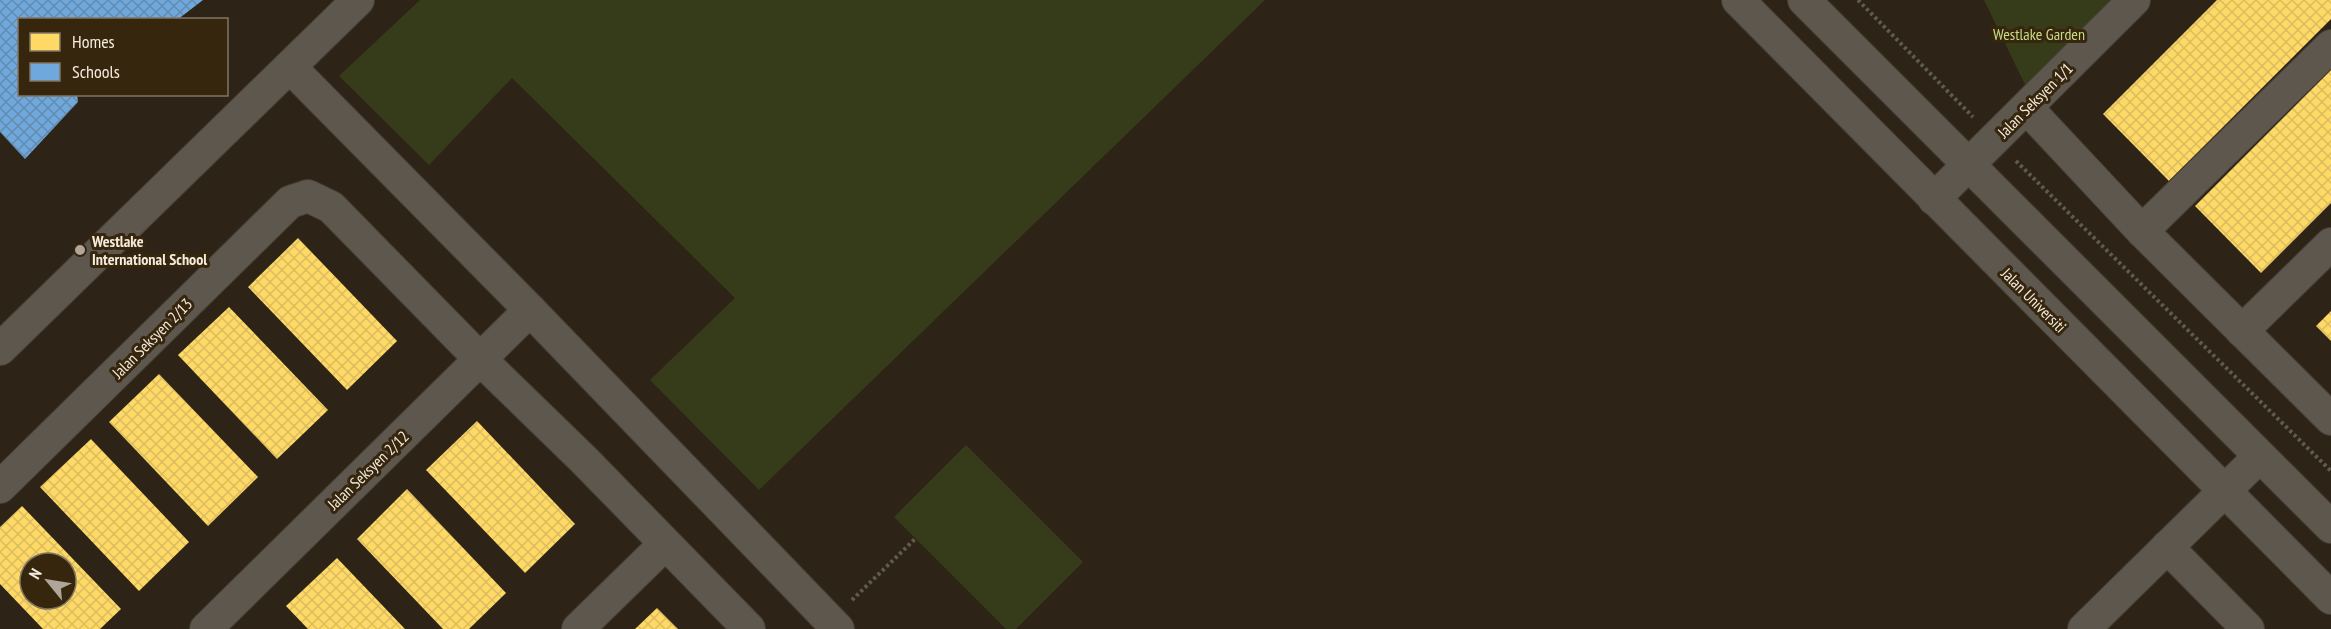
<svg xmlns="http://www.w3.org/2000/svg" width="2331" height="629" viewBox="0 0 2331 629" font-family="'PT Sans Narrow',sans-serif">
<defs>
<pattern id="homes-cross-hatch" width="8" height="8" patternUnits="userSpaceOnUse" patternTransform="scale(1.5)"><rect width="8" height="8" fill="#ffd966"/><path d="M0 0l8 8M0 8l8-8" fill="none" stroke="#dbbc5f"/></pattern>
<pattern id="schools-cross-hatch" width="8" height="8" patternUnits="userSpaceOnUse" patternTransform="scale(1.5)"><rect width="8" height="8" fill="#6fa8dc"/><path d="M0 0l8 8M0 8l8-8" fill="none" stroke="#648bae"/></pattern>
</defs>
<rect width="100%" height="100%" fill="#2d2417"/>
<g fill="#363b1a">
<polygon points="420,0 1265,0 759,490 650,380 735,298 512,78 429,165 339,76"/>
<polygon points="1984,0 2118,0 2029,93"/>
<polygon points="966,445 1083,562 1016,629 1006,629 894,517"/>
</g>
<g fill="url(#homes-cross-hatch)" fill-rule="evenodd">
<polygon points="2217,0 2331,0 2331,19 2169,181 2103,114"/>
<polygon points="2331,70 2331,203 2261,273 2195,206"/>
<polygon points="298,238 397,341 347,390 248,287"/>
<polygon points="229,307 328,410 277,459 178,355"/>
<polygon points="2331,311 2331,341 2316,326"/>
<polygon points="159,374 258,477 208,526 109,422"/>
<polygon points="477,421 575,524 525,573 426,470"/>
<polygon points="91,439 189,542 139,591 40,487"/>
<polygon points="407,489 506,593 469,629 443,629 357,539"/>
<path d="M22 506 121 609 100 629H43L0 584V527ZM30 563H66V599H30Z"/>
<polygon points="337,558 405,629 308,629 286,606"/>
<polygon points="657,608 678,629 635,629"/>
</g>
<polygon fill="url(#schools-cross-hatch)" points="0,0 203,0 177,20 20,20 20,94 77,94 78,102 25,159 0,132"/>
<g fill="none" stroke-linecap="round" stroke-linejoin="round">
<g stroke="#463e34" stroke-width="34">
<g id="minor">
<polyline points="1738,0 2331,598"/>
<polyline points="1804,0 2331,527"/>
<polyline points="290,67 530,310 838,629"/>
<polyline points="2027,108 2142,231 2331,419"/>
<polyline points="1934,199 2134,0"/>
<polyline points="2142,231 2331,46"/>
<polyline points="2242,331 2331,244"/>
<polyline points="0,349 358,0"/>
<polyline points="0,487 290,202 308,196 331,207 480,359 584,460 749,629"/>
<polyline points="2167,547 2248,629"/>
<polyline points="206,629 530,310"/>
<polyline points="578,629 665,544"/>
<polyline points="2084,629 2259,457"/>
</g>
</g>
<g stroke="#605b51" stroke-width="4" stroke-dasharray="3 3" stroke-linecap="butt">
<polyline points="1858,0 1973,117"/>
<polyline points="2016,161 2331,471"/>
<polyline points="852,600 916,538"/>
</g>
<use href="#minor" stroke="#5e574e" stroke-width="32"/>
</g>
<circle fill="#afa598" stroke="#36260e" stroke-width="2" cx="80" cy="250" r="6"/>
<g text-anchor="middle" stroke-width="6" stroke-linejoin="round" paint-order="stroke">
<g font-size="16" fill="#c7dc87" stroke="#36260e">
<text x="2039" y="40">Westlake Garden</text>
</g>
<g font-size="16" fill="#f5ebdd" stroke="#36260e">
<text transform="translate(2035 100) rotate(-45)" y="6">Jalan Seksyen 1/1</text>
<text transform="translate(2034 300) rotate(45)" y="6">Jalan Universiti</text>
<text transform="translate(152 338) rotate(-45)" y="6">Jalan Seksyen 2/13</text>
<text transform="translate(368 470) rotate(-44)" y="6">Jalan Seksyen 2/12</text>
</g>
<g font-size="16" font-weight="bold" fill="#f5ebdd" stroke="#36260e" text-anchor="start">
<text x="92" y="247">Westlake<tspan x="92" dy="18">International School</tspan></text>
</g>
</g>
<rect x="18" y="18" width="210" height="78" fill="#36260e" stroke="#827561" stroke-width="1.5"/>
<rect x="30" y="33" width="30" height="18" fill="#ffd966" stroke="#827561" stroke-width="1.5"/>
<text x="72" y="48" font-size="18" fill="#f5ebdd">Homes</text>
<rect x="30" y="63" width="30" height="18" fill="#6fa8dc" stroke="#827561" stroke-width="1.5"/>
<text x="72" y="78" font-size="18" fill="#f5ebdd">Schools</text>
<g transform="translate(48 581) rotate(300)"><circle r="28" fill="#36260e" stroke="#827561" stroke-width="1.5"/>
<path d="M0-4.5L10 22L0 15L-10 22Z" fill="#afa598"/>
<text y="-9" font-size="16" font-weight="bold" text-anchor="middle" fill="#f5ebdd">N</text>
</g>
</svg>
